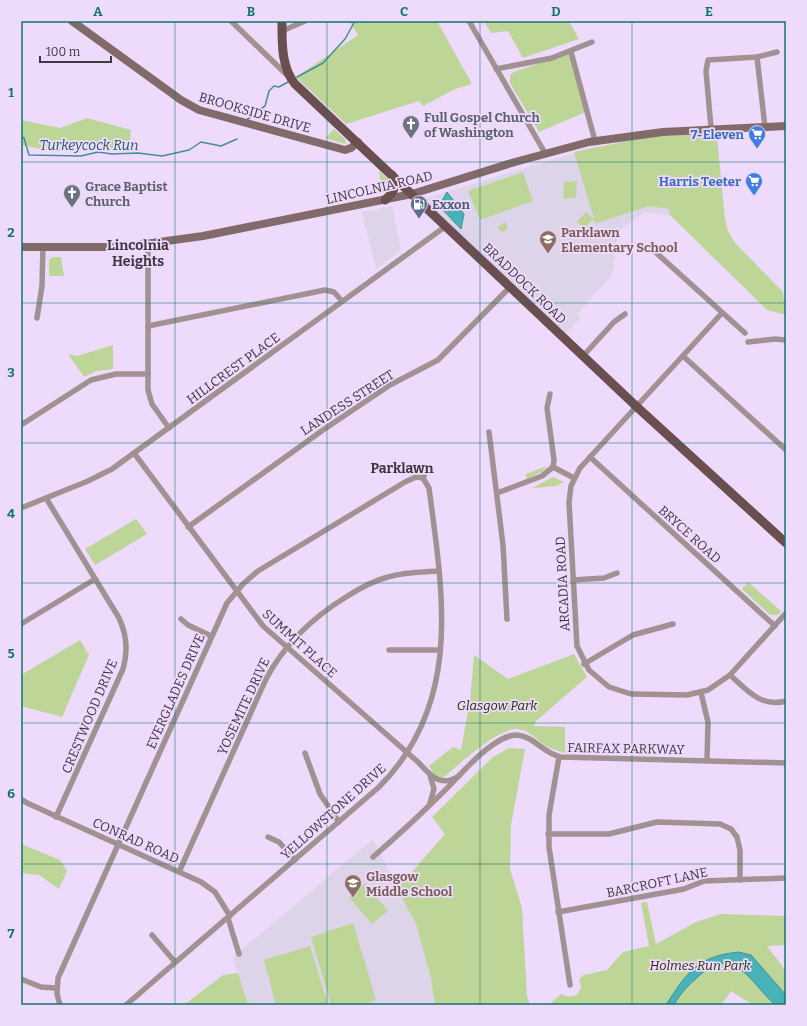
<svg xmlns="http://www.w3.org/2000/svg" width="807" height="1026" viewBox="0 0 807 1026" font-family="Bitter,serif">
<rect width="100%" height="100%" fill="#eedafa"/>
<g fill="#ded4e9">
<polygon points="662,137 670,215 644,212 618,232 612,275 577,314 581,317 564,335 424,199 590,148"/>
<polygon points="392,206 401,250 376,269 362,212"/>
<polygon points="373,839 450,993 453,1005 247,1005 233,957"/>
</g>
<g fill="#bdd698">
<polygon points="349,21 437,21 472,84 455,89 423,106 419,101 346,124 296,77 358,35"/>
<polygon points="484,21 569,21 579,39 523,58 508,31 491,33"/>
<polygon points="573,52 588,111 539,132 510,83 510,75 514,72"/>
<polygon points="87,118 131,130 129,152 88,142 56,152 21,145 21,120 60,128"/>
<polygon points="334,129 345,139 346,144 325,138"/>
<polygon points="710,133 717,137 725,219 728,231 736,244 783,292 786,315 767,310 670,215 669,209 649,206 597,223 595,223 593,219 585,228 577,222 586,212 594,219 574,152 647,137"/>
<polygon points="379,171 389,180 390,188 382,193"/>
<polygon points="523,172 533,201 480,220 468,191"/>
<polygon points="577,181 576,198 563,199 564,182"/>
<polygon points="506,222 508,229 502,232 497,227"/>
<polygon points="53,257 61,257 64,276 49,276 49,260"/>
<polygon points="113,345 113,369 96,371 84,377 68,354 77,356"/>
<polygon points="547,466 543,471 527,479 526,474"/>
<polygon points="553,477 564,482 556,486 532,488"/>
<polygon points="136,519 147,534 95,565 85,549"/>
<polygon points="748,582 781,611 778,615 770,615 742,589"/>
<polygon points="80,640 89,655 62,717 21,706 21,675"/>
<path d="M574 654 587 677 536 721 534 726 565 727V753C560 751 555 750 550 748 539 743 531 731 519 729 499 726 454 769 438 782L429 766 453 747 461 750 470 700 474 655 508 679Z"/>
<polygon points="509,748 525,749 511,825 510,869 522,908 527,996 530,1005 435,1005 431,978 416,924 397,889 445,834 432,817 493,757"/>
<polygon points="21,844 60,860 67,871 59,889 39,875 21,873"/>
<polygon points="365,884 388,911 372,924 349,897"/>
<polygon points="647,902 656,944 696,922 721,914 786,916 786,945 767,946 786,971 786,1005 753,1005 731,991 721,1005 549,1005 561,994 569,997 577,995 581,987 579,979 584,975 607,970 623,952 649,946 641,903"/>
<polygon points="353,923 376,1000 363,1005 331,1005 311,937"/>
<polygon points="310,946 328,1005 276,1005 264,960"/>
<polygon points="238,973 248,1005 184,1005 223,975"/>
</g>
<g fill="#47b3b9" stroke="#458e96">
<polygon points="447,192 464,214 461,229 439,206"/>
<path d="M739 952 751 955 786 995V1005H775C751 983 734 944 700 975 689 985 681 992 674 1005H666C687 972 698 956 739 952Z"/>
</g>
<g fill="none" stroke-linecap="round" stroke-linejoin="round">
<g stroke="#458e96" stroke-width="1.5">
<polyline points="297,77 323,63 345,39 355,21"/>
<path d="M246 120C257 115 256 111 265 106L269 91 274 86 279 87 288 82"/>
<polyline points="21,137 24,138 29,155 81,156 98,152 112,154 138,153 162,156 189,150 201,142 221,146 237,139"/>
</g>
<g stroke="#a29192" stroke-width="5.5">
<polyline points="231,21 288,76"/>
<polyline points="469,21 545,153"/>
<polyline points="282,31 305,21"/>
<polyline points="571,52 595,141"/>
<polyline points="757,57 765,127"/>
<polyline points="496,69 552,58 592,42"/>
<polyline points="711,128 706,71 708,60 757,57 777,52"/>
<polyline points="148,245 148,390 152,404 169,428"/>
<polyline points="652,249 745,333"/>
<polyline points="722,313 580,468 571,486 569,502 577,646 589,670 609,687 631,694 687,695 708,690 730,675 786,613"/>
<polyline points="37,318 42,286 43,246"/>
<polyline points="148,326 325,290 334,292 342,301"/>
<polyline points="748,342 775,339 786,340"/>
<polyline points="583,356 614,322 625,314"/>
<polyline points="683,356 786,450"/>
<polyline points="21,425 91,380 116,374 148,374"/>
<polyline points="489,432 503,545 507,619"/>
<path d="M134 453 263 626 418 762C431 776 440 788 459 776"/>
<polyline points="590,457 775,626"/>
<polyline points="553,467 574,478"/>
<polyline points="423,478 427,469"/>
<polyline points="497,493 542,476 553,467 554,460 547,408 550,394"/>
<path d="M46 498 119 618C127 635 128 652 123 669L56 817"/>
<polyline points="21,508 88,481 112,469 446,226"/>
<polyline points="188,527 323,430 390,385 438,360 510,287"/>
<polyline points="573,580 604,578 617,573"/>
<polyline points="181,619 188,625 211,636"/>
<polyline points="21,624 95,579"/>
<polyline points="389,650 440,650"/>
<polyline points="584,664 633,635 673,624"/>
<path d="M730 675C747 690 761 708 786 701"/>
<polyline points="701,693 708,722 707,760"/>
<polyline points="305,753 320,794 339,822"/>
<polyline points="559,757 549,815 549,847 570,985"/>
<polyline points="430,775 434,789 430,803"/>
<polyline points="21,799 27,803 201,882 215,892 230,916"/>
<polyline points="548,834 609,834 657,822 720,824 731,829 737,837 740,850 740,880"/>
<polyline points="268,837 279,842 295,860"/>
<path d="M373 857C396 837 418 817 439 796 455 781 470 762 487 749 496 742 506 735 517 735 534 736 544 754 561 757L786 763"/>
<path d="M179 872 266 679C285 643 312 618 346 597 360 588 372 581 388 577 404 572 422 572 439 571"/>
<polyline points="558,912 684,889 704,881 786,878"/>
<polyline points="228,918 239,954"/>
<polyline points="152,935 175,962"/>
<polyline points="21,979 41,987 56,988"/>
<polyline points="60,1005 57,994 58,978 227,603 243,584 258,571 405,482 416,477 423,478"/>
<path d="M126 1005 379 787C463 703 443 594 429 488L423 478"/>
</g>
<g stroke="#826a6b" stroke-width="8">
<polyline points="72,21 181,100 199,110 345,150 351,148 358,142"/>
<polyline points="21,247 123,247 203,236 412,194 515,162 589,142 663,132 786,126"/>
</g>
<g stroke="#6b4e50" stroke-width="9">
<path d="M282 21C282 42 281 67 295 84L637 407 786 543"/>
<path d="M385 200C393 193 399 185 392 175"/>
</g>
</g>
<path fill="none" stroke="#0f766e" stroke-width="1" stroke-opacity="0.55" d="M175 21V1005M327 21V1005M480 21V1005M632 21V1005M21 162H786M21 303H786M21 443H786M21 583H786M21 723H786M21 864H786"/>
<defs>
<g id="church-pin" transform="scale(0.9)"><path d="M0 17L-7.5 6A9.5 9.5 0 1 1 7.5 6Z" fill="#6b7280" stroke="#eedafa"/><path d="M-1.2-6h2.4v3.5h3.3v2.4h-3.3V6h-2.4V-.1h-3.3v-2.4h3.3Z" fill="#fff"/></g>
<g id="supermarket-pin" transform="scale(0.9)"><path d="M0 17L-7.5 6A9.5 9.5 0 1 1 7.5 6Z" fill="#3f7fe0" stroke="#eedafa"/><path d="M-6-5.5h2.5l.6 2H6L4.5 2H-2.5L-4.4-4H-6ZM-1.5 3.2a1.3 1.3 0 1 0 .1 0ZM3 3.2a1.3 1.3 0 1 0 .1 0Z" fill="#fff"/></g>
<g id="fuel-pin" transform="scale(0.9)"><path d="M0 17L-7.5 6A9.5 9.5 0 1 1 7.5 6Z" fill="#5c6f8a" stroke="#eedafa"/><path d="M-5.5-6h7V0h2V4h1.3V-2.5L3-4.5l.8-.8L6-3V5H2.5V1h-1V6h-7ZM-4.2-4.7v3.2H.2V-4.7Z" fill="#fff"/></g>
<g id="school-pin" transform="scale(0.9)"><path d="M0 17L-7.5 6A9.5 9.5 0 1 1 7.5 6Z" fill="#8d6e63" stroke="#eedafa"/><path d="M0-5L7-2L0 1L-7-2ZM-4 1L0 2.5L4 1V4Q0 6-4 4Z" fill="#fff"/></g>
</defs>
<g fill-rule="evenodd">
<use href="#church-pin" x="411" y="124"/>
<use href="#supermarket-pin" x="757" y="134"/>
<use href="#supermarket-pin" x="754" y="181"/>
<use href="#church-pin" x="72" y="193"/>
<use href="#fuel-pin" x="419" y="204"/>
<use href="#school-pin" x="548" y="239"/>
<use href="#school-pin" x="353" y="883"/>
</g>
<g text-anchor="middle" stroke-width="3.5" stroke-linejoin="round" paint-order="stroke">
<g font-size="13" fill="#3f3743" stroke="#eedafa">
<text transform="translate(255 112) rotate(16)" y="5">BROOKSIDE DRIVE</text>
<text transform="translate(379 187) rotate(-13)" y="5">LINCOLNIA ROAD</text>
<text transform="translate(525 283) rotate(44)" y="5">BRADDOCK ROAD</text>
<text transform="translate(233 368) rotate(-36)" y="5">HILLCREST PLACE</text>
<text transform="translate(347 402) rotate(-33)" y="5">LANDESS STREET</text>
<text transform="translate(690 534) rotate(42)" y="5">BRYCE ROAD</text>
<text transform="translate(562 584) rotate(-93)" y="5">ARCADIA ROAD</text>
<text transform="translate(300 643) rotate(42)" y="5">SUMMIT PLACE</text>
<text transform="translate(175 691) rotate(-66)" y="5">EVERGLADES DRIVE</text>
<text transform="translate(243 706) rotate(-65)" y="5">YOSEMITE DRIVE</text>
<text transform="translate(89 716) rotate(-67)" y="5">CRESTWOOD DRIVE</text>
<text transform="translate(626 748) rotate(1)" y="5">FAIRFAX PARKWAY</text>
<text transform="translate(333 811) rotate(-42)" y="5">YELLOWSTONE DRIVE</text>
<text transform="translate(136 840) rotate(24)" y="5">CONRAD ROAD</text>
<text transform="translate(657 882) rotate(-12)" y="5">BARCROFT LANE</text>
</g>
<g font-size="13" font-weight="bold" fill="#5b616d" stroke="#eedafa" text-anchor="start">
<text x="424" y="122">Full Gospel Church<tspan x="424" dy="15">of Washington</tspan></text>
<text x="85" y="191">Grace Baptist<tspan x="85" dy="15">Church</tspan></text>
</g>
<g font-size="13" font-weight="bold" fill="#366cbe" stroke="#eedafa" text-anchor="end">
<text x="744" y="139">7-Eleven</text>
<text x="741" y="186">Harris Teeter</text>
</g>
<g font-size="13" font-weight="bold" fill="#4e5e75" stroke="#eedafa" text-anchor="start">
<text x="432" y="209">Exxon</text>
</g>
<g font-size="13" font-weight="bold" fill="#785e54" stroke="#eedafa" text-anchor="start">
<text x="561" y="237">Parklawn<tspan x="561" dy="15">Elementary School</tspan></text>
<text x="366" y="881">Glasgow<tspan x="366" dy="15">Middle School</tspan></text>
</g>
<g font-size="13" font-style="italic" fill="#24310b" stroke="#eedafa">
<text x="497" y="710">Glasgow Park</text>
<text x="700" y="970">Holmes Run Park</text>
</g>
<g font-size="14" font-style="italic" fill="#205c60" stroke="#eedafa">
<text x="89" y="150">Turkeycock Run</text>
</g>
<g font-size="14" font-weight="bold" fill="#3f3743" stroke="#eedafa">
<text x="138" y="250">Lincolnia<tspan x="138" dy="16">Heights</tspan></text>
<text x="402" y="473">Parklawn</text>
</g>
</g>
<rect width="807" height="1026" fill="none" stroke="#eedafa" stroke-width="44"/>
<path d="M40 56v6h71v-6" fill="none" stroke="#3f3743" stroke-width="2"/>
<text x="46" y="56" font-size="12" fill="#3f3743" stroke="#eedafa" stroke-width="3" paint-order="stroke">100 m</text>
<rect x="22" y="22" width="763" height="982" fill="none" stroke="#0f766e" stroke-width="1.5"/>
<g font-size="13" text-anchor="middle" font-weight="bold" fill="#0f766e">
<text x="98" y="16">A</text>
<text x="251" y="16">B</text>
<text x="404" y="16">C</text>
<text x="556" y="16">D</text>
<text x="709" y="16">E</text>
<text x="11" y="97">1</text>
<text x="11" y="237">2</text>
<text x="11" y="377">3</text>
<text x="11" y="518">4</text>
<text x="11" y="658">5</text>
<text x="11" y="798">6</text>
<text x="11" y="938">7</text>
</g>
</svg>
